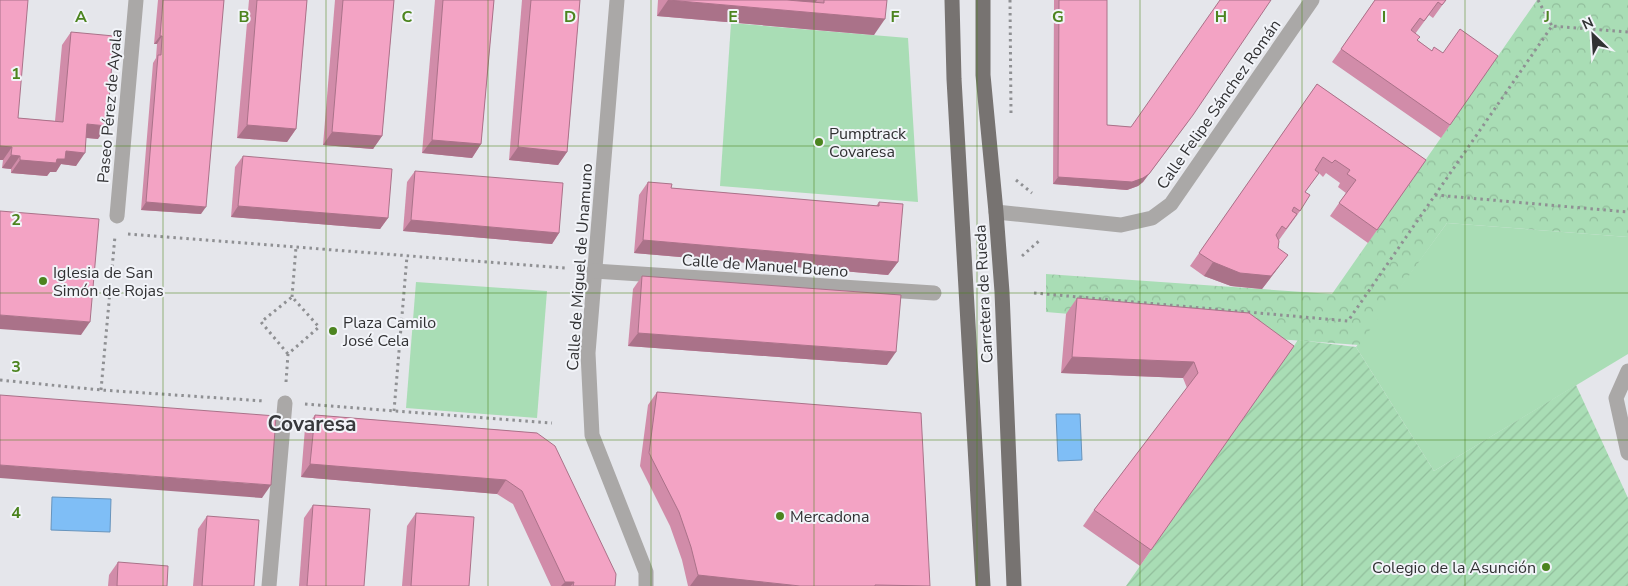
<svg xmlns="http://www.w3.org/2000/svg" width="1628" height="586" viewBox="0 0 1628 586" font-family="'Nunito Sans',sans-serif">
<defs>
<pattern id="forest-crowns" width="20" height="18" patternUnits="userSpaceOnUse" patternTransform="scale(1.25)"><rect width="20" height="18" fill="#a9ddb5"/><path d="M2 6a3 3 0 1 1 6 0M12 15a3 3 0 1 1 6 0" fill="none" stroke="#92be9c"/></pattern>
<pattern id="garden-furrows" width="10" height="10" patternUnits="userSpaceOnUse" patternTransform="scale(1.25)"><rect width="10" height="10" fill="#a9ddb5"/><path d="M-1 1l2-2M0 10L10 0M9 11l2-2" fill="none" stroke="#92be9c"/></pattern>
</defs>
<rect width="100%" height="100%" fill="#e5e6eb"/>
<g fill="#a9ddb5">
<polygon points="731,23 908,38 918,202 720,186"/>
<polygon points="1447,223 1628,237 1628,354 1434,471 1356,347"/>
<polygon points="416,282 547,291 537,418 406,408"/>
</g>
<polygon fill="url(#forest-crowns)" points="1537,0 1628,0 1628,237 1447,223 1359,345 1236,336 1237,328 1046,312 1046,274 1332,294"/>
<polygon fill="url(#garden-furrows)" points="1298,340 1356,347 1434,471 1576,385 1628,498 1628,586 1126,586"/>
<g fill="#7fbef6" stroke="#6894bc">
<polygon points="1080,414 1082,460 1058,461 1056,414"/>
<polygon points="52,497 111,499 110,532 51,530"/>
</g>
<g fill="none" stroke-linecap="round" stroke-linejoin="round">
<g stroke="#8f9093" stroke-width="3" stroke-dasharray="2.5 4" stroke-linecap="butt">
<polyline points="1010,0 1011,114"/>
<polyline points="1538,0 1552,26"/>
<polyline points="1016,180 1032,193"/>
<polyline points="1435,195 1628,212"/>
<polyline points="128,234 565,268"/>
<polyline points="1022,256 1039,241 1039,238"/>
<polyline points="1034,293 1348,321 1552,26 1628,32"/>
<polyline points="292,297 296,247"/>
<polyline points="0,380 101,390 264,401"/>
<polyline points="286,382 288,354 319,327 292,297 261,322 288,354"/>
<polyline points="101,390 115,236"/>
<polyline points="305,404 552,423"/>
<polyline points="394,411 407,256"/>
</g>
<polyline stroke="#aaa8a7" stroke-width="15" points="1628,371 1616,398 1628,453"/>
<g stroke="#aaa8a7" stroke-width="15">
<polyline points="617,0 588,353 592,435 646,572 646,586"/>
<polyline points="996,212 1121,225 1152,218 1171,204 1312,0"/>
<polyline points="117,216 136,0"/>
<polyline points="594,271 934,293"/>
<polyline points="269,586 285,403"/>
</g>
<g stroke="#777371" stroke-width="15">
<polyline points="952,0 954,79 983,586"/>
<polyline points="983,0 983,75 996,212 1002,292 1014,586"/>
</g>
</g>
<g fill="#d18ca9">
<polygon points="0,0 18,118 55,121 62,45 71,32 98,139 86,138 76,166 61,164 56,172 50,172 47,176 11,173 11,169 2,168 3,160 0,160"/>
<polygon points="158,0 224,0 201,214 141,210 153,63 156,58 157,44 154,44"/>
<polygon points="249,0 307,0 296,129 287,142 237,138"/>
<polygon points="335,0 394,0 382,136 373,149 323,145"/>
<polygon points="435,0 494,0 481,144 472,158 422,153"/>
<polygon points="522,0 580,0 567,152 558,165 509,160"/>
<polygon points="658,0 887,0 874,35 657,16"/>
<polygon points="1054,0 1107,0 1107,125 1131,127 1187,123 1143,182 1138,186 1127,190 1053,184"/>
<polygon points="1375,0 1446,0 1433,18 1429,15 1415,34 1417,40 1432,51 1443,53 1498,56 1441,138 1332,62"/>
<polygon points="1317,84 1426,160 1368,243 1330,216 1346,193 1338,187 1340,183 1326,173 1323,177 1319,173 1305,192 1300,211 1279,240 1278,248 1278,268 1262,289 1231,286 1204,276 1190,266"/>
<polygon points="243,156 388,218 380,229 231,217 235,167"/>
<polygon points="415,171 559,233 552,244 403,231 407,182"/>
<polygon points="648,182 671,188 876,206 879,202 898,262 888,275 634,253 639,195"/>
<polygon points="642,276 887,365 628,346 633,289"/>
<polygon points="1077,298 1294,346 1140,566 1083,526 1094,510 1187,388 1183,378 1061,373 1066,314"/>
<polygon points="657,392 930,586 688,586 682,560 670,526 640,466 648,405"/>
<polygon points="315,415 537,433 615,586 551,586 513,504 497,494 301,477 305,428"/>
<polygon points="313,505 364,586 299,586 304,518"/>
<polygon points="416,513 469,586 402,586 407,526"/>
<polygon points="207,516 254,586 193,586 198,529"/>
<polygon points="118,562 167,586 108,586 109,575"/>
</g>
<g fill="#aa7289">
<polygon points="668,0 885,19 874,35 657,16"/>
<polygon points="791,0 817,0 814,5 789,3"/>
<polygon points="160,36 162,36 157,44 154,44"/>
<polygon points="1187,123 1143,182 1138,186 1127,190 1053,184 1058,177"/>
<polygon points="87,124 107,126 98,139 78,137"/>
<polygon points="247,125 296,129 287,142 237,138"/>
<polygon points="332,132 382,136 373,149 323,145"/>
<polygon points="432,140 481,144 472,158 422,153"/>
<polygon points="0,146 12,147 3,160 0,160"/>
<polygon points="518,147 567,152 558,165 509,160"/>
<polygon points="66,151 85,153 76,166 61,164 56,172 50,172 47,176 11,173 20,160 57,159"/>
<polygon points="11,155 20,156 11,169 2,168"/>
<polygon points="146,202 206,207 201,214 141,210"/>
<polygon points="238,206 388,218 380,229 231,217"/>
<polygon points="411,220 559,233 552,244 403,231"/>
<polygon points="643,240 898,262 888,275 634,253"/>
<polygon points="1288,255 1262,289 1231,286 1204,276 1213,262"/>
<polygon points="0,315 90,322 81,335 0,329"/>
<polygon points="638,333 896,352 887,365 628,346"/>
<polygon points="1072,357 1194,362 1183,378 1061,373"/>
<polygon points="310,464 506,480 497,494 301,477"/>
<polygon points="0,465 271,485 262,498 0,478"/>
<polygon points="698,575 800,586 690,586"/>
<polygon points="565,582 574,582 571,586 561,586"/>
</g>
<g fill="#f3a3c4" stroke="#aa7289">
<polygon points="0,0 28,0 18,118 63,122 71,32 114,36 107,126 87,124 85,153 66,151 65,159 57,159 56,163 20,160 20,156 11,155 12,147 0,146"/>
<polygon points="163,0 224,0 206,207 146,202 158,55 161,55 162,36 160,36"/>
<polygon points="257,0 307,0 296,129 247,125"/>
<polygon points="343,0 394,0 382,136 332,132"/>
<polygon points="443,0 494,0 481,144 432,140"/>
<polygon points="531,0 580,0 567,152 518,147"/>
<polygon points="668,0 787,0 824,3 824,0 887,0 885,19"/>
<polygon points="1059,0 1107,0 1107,125 1131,127 1220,0 1271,0 1193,115 1149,174 1143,178 1132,182 1058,177"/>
<polygon points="1375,0 1446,0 1442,5 1438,2 1424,21 1420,18 1411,30 1420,37 1417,40 1432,51 1434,47 1443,53 1460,29 1498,56 1450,125 1341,49"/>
<polygon points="1317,84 1426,160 1377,230 1339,203 1356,180 1347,174 1350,170 1335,160 1332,163 1323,157 1315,170 1319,173 1305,192 1310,195 1300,211 1294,207 1292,211 1297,214 1286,229 1282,226 1276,235 1279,241 1278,248 1288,255 1271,276 1240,273 1213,262 1199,253"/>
<polygon points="243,156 392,169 388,218 238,206"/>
<polygon points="415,171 563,183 559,233 411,220"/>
<polygon points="648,182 672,184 671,188 879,206 879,202 903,204 898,262 643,240"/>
<polygon points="0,211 99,219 90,322 0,315"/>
<polygon points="642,276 901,295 896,352 638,333"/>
<polygon points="1077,298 1249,313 1294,346 1151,550 1094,510 1198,373 1194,362 1072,357"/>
<polygon points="657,392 921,413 930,586 875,585 875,586 800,586 698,575 691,547 679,512 649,453"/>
<polygon points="0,395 276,416 271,485 0,465"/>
<polygon points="315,415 537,433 555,446 616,574 615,586 573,586 574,582 565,582 522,491 506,480 310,464"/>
<polygon points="313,505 370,509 364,586 307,586"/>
<polygon points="416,513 474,517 469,586 411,586"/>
<polygon points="207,516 259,520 254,586 202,586"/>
<polygon points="118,562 168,566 167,586 117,586"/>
</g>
<path fill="none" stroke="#4c841f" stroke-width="1" stroke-opacity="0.55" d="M163 0V586M326 0V586M488 0V586M651 0V586M814 0V586M977 0V586M1140 0V586M1302 0V586M1465 0V586M0 146H1628M0 293H1628M0 440H1628"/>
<g fill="#4c841f" stroke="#f2f4f9" stroke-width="2">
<circle cx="819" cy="142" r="5"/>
<circle cx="43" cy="281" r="5"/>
<circle cx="333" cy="331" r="5"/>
<circle cx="780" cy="516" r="5"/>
<circle cx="1546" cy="567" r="5"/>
</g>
<g text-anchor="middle" stroke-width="4" stroke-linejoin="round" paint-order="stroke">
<g font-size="16" fill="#313133" stroke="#f2f4f9">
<text transform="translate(1218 104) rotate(-55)" y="6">Calle Felipe Sánchez Román</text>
<text transform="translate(109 106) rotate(-85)" y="6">Paseo Pérez de Ayala</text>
<text transform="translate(765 265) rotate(4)" y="6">Calle de Manuel Bueno</text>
<text transform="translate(579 267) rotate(-86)" y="6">Calle de Miguel de Unamuno</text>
<text transform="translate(983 294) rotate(-93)" y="6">Carretera de Rueda</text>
</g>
<g font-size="16" fill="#313133" stroke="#f2f4f9" text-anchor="start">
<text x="829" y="139">Pumptrack<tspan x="829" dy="18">Covaresa</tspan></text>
<text x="53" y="278">Iglesia de San<tspan x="53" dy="18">Simón de Rojas</tspan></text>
<text x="343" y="328">Plaza Camilo<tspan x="343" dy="18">José Cela</tspan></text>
<text x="790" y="522">Mercadona</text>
<text x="1536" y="573" text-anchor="end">Colegio de la Asunción</text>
</g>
<g font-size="21" font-weight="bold" fill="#38393c" stroke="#f2f4f9">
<text x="312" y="431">Covaresa</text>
</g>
</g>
<g font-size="16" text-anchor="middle" font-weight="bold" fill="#4c841f" stroke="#f2f4f9" stroke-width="4" stroke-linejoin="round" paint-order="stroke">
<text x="81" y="22">A</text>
<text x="244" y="22">B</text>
<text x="407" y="22">C</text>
<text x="570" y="22">D</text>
<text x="733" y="22">E</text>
<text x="895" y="22">F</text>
<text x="1058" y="22">G</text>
<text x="1221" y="22">H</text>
<text x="1384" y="22">I</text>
<text x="1547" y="22">J</text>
<text x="16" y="79">1</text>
<text x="16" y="225">2</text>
<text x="16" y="372">3</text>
<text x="16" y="518">4</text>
</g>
<g transform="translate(1593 35) rotate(335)" stroke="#f2f4f9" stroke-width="4" paint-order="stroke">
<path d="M0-4L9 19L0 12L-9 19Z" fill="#313133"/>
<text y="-8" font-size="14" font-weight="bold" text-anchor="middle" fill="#313133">N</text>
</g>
</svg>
